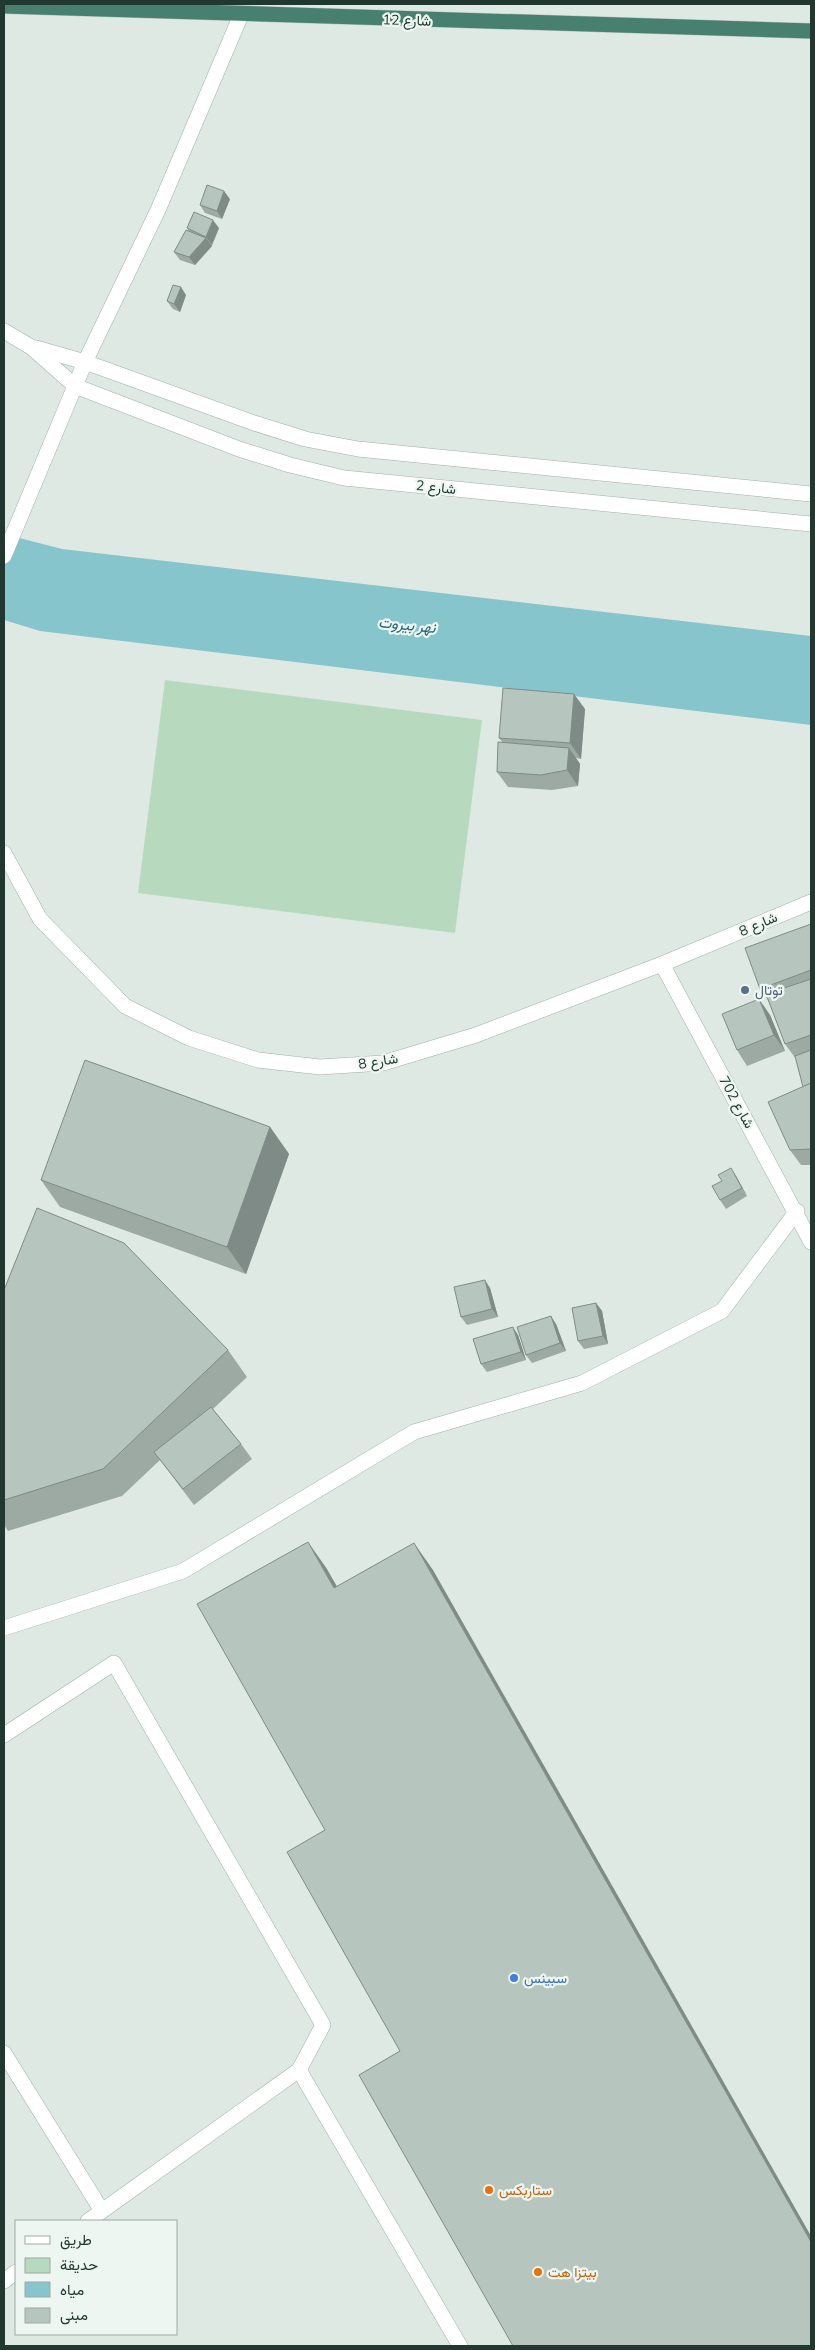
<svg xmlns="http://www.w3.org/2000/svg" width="815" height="2350" viewBox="0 0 815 2350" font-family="'Nunito Sans',Vazirmatn,sans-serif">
<rect width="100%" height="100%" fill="#dee9e4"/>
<polygon fill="#b7dabf" points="165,680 482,720 455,933 138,893"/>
<polygon fill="#87c5cd" points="4,534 62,549 811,636 811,725 40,631 4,620"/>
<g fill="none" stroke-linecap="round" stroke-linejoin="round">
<g stroke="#a1b0aa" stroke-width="16">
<g id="service">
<polyline points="4,1628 183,1571 414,1432 582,1383 722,1311 797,1211"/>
<polyline points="4,1735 114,1663 323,2025 299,2070 88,2221"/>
<polyline points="4,2053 102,2211"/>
<polyline points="299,2070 460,2346"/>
<polyline points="4,2281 16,2272"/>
</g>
</g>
<g stroke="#a1b0aa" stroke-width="16">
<polyline id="minor" points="662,964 811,1242"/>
</g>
<g stroke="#a1b0aa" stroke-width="16">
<g id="tertiary">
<polyline points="4,331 31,347 75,386 239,449 290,465 344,478 811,524"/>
<polyline points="36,348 85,362 254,423 305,439 358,449 811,494"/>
<polyline points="4,556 85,362 158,210 241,15"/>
<polyline points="4,853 40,919 125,1006 189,1038 258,1060 320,1067 383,1063 476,1035 662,964 811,902"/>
</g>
</g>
<g stroke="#bcc3c1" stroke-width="16">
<polyline id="trunk" points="4,6 811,31"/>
</g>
<use href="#service" stroke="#fff" stroke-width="15"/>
<use href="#minor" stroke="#fff" stroke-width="15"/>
<use href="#tertiary" stroke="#fff" stroke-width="15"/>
<use href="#trunk" stroke="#488070" stroke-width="15"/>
</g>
<g fill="#9daaa4">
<polygon points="230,199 222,219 205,213 200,205"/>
<polygon points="187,228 219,228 212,245 211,244 212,246 195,265 180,260 174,252 189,231"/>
<polygon points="186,295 180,312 173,309 167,301"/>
<polygon points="585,709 581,759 576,758 580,764 578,786 552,790 508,787 497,772 503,743 499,738"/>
<polygon points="811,924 811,1165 801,1165 790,1150 803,1087 796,1059 785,1044 768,1000 760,989"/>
<polygon points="770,1015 785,1051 747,1066 737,1050"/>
<polygon points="270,1127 289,1154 246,1274 60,1207 41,1180"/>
<polygon points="736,1176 747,1196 726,1209 720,1200"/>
<polygon points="490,1288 498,1317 467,1325 461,1317"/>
<polygon points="4,1290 228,1350 247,1377 213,1409 241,1444 252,1459 194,1505 160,1460 122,1496 8,1531 4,1525"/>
<polygon points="596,1303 602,1311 608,1344 584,1349 578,1341"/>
<polygon points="556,1324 566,1351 532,1363 526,1355"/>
<polygon points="518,1335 526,1360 487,1372 481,1364"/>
</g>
<g fill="#7f8b86">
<polygon points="224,191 230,199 222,219 217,211"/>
<polygon points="213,220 219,228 212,245 206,237"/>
<polygon points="206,238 212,246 195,265 189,257"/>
<polygon points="181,287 186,295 180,312 174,304"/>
<polygon points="574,694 585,709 581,759 570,743"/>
<polygon points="569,748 580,764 578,786 567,770"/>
<polygon points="759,999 770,1015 785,1051 774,1035"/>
<polygon points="270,1127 289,1154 246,1274 227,1247"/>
<polygon points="731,1168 736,1176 747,1196 742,1188"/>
<polygon points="485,1280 490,1288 498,1317 492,1309"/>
<polygon points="596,1303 602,1311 608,1344 603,1336"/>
<polygon points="551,1316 556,1324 566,1351 560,1343"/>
<polygon points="513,1327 518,1335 526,1360 521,1352"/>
<polygon points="308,1542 327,1569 353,1615 334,1588"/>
<polygon points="414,1543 433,1570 811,2236 811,2242"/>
</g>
<g fill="#b6c6bf" stroke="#7f8b86">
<polygon points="207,185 224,191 217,211 200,205"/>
<polygon points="194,212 213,220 206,237 187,228"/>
<polygon points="186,230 206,238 189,257 174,252"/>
<polygon points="173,285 181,287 174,304 167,301"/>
<polygon points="503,688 574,694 570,743 499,738"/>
<polygon points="498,742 569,748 567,770 541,775 497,772"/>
<polygon points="811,924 811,970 760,989 745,948"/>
<polygon points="811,979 811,1035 785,1044 766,994"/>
<polygon points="759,999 774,1035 737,1050 722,1014"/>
<polygon points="811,1050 811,1083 803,1087 795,1056"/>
<polygon points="85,1060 270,1127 227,1247 41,1180"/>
<polygon points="811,1083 811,1149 790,1150 768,1102"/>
<polygon points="731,1168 742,1188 720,1200 712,1186 722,1181 718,1175"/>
<polygon points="37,1208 124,1243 228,1350 103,1469 4,1500 4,1290"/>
<polygon points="485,1280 492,1309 461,1317 454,1287"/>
<polygon points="596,1303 603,1336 578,1341 572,1308"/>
<polygon points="551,1316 560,1343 526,1355 517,1327"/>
<polygon points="513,1327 521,1352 481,1364 473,1339"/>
<polygon points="211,1407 241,1444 183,1489 154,1452"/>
<polygon points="308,1542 334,1588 414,1543 811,2242 811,2346 513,2346 359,2075 400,2051 287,1852 325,1830 197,1604"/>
</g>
<circle fill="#5c6f8a" stroke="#eef6f2" stroke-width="2" cx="745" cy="990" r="5"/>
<circle fill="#3f7fe0" stroke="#eef6f2" stroke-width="2" cx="514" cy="1978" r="5"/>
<g fill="#e8710a" stroke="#eef6f2" stroke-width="2">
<circle cx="489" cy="2190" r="5"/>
<circle cx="538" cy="2272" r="5"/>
</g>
<g text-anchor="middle" stroke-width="4.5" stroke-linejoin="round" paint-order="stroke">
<g font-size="14" fill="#203830" stroke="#eef6f2">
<text transform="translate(407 20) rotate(2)" y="5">شارع 12</text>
<text transform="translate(436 487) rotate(6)" y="5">شارع 2</text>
<text transform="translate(758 924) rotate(-23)" y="5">شارع 8</text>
<text transform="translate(378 1061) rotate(-9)" y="5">شارع 8</text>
<text transform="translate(737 1102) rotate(61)" y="5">شارع 702</text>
</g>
<g font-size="14" fill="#4e5e75" stroke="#eef6f2" text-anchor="start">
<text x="755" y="995">توتال</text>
</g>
<g font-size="14" fill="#366cbe" stroke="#eef6f2" text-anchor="start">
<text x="524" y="1983">سبينس</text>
</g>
<g font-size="14" fill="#c56008" stroke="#eef6f2" text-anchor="start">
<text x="499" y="2195">ستاربكس</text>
<text x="548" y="2277">بيتزا هت</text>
</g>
<g font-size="15" font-style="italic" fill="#1d6671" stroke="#eef6f2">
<text transform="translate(407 625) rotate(6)" y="5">نهر بيروت</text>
</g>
</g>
<rect width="815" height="2350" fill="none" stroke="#203830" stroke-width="10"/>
<rect x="15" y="2220" width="162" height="115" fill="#eef6f2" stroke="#9caaa4"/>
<rect x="25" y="2236" width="25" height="8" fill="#ffffff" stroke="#9caaa4"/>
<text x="60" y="2245" font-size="15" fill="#203830">طريق</text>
<rect x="25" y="2258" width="25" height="15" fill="#b7dabf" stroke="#9caaa4"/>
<text x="60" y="2270" font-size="15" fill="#203830">حديقة</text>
<rect x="25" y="2282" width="25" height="15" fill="#87c5cd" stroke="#9caaa4"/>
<text x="60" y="2295" font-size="15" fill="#203830">مياه</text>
<rect x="25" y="2308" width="25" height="15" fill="#b6c6bf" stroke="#9caaa4"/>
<text x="60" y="2320" font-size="15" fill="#203830">مبنى</text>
</svg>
